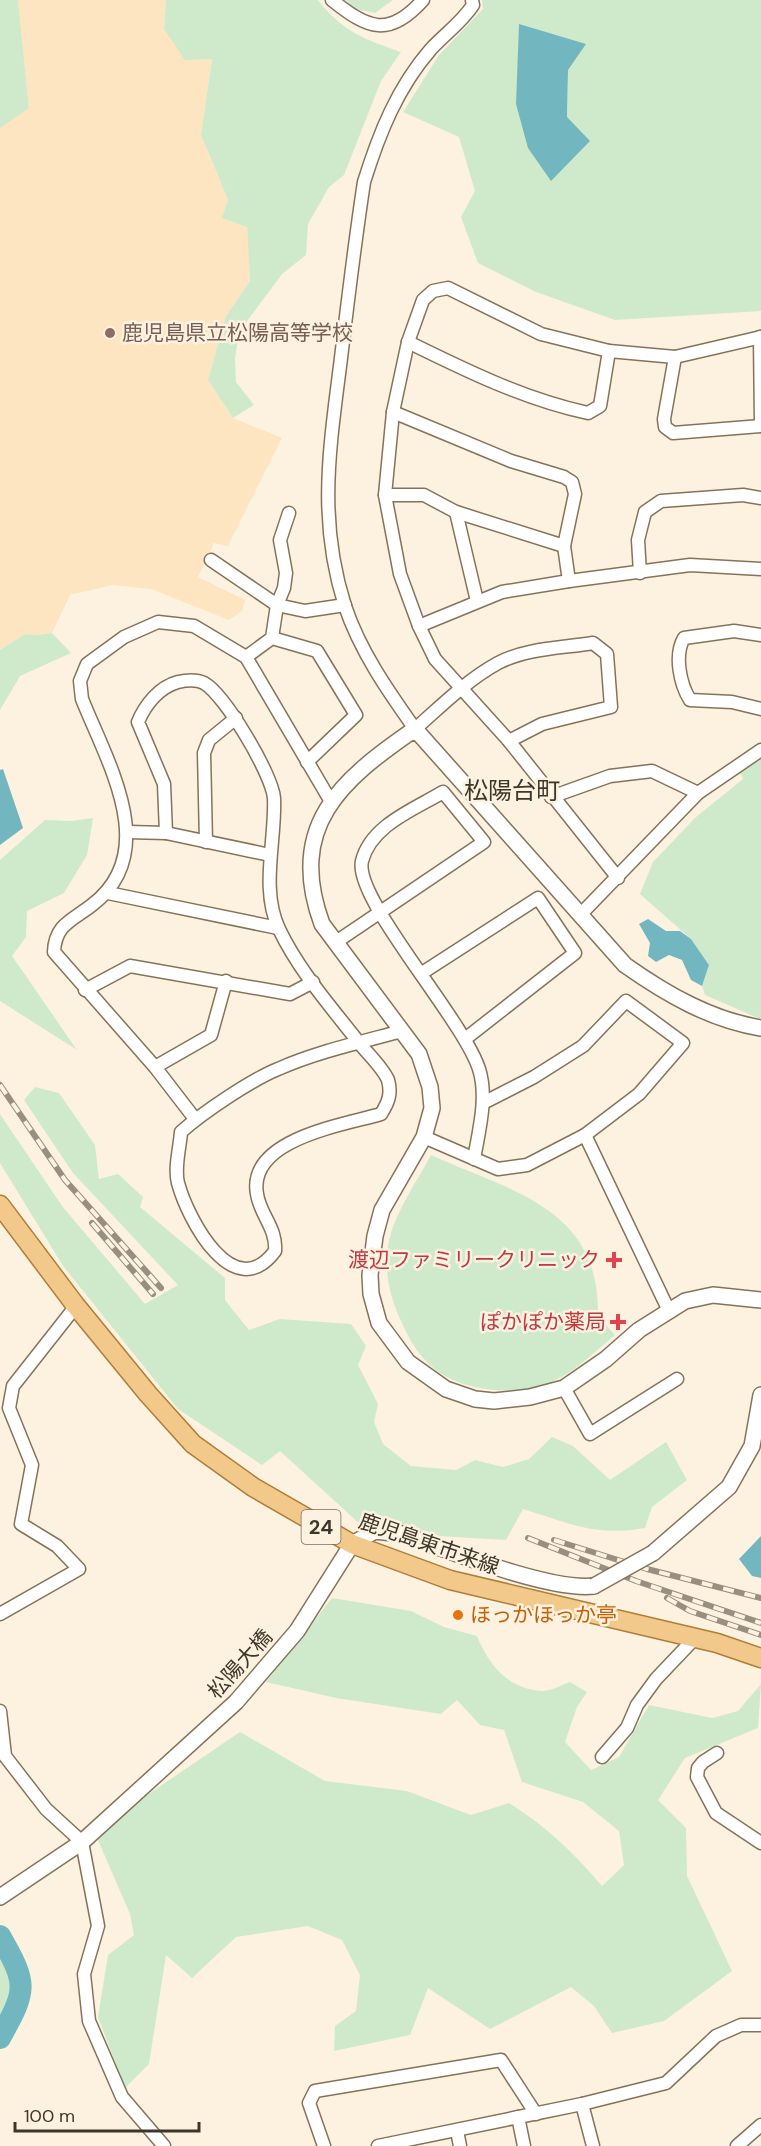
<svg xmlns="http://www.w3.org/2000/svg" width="761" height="2146" viewBox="0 0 761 2146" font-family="'DM Sans','Noto Sans JP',sans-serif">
<rect width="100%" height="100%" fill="#fdf2e0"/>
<polygon fill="#fde5c1" points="18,0 166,0 164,29 212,59 201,135 228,200 247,227 250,281 226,316 208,380 233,418 282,438 228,546 214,543 198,577 245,600 242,611 229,620 151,589 112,585 70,595 52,633 37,635 25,634 0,650 0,128 29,107"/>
<g fill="#cfeacb" fill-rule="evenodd">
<polygon points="0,0 18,0 29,108 0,128"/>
<path d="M166 0H318C343 32 364 39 401 52L381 81 344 175 329 187 308 224 306 255 282 274 239 332 235 359 236 382 254 405 233 418 208 380 226 316 250 281 247 227 222 218 228 200 201 135 212 59 185 60 164 29Z"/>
<polygon points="346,0 393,0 375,13 356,9"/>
<path d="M482 0H761V311L615 320 536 292 478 263 461 217 475 191 459 137 403 112 439 55 483 9ZM519 24 568 70 567 117Z"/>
<polygon points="52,633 71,653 20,676 0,710 0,650 25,634 37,635"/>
<polygon points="761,756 761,1018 760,1019 705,995 702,986 709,965 691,939 640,894 653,862 696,817 743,779 738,768"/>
<polygon points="93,818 87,855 64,893 27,911 26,937 12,956 77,1050 0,1001 0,860 45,820 71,821"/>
<path d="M35 1087 59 1093 95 1145 99 1179 118 1174 143 1197 140 1207 225 1278V1300L249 1330 280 1319 351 1324 366 1346 358 1365 378 1404 374 1422 383 1444 411 1466 456 1470 475 1460 503 1467 529 1459 552 1437 573 1446 610 1480 666 1442 687 1480 652 1507 645 1528C595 1537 569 1523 523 1509L506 1540 420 1535 381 1521 361 1525 280 1451 262 1465 178 1409 63 1266 0 1163V1114L62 1206 145 1304 178 1285 73 1173 24 1100Z"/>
<path d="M431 1155C512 1192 600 1207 598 1316L615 1335C594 1352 571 1376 544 1385 507 1396 453 1391 425 1360 414 1349 407 1334 401 1321 390 1298 384 1272 388 1246 393 1215 416 1183 431 1155Z"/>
<path d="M332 1598 411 1611 444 1627 477 1636C489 1665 508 1689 542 1691 551 1691 561 1685 570 1682L587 1692 577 1707 565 1742 591 1770 619 1757 649 1705 712 1718 738 1711 761 1684 758 1728 685 1758 658 1800 686 1828 687 1876 732 1971 664 2021 612 2033 594 2006 571 1987 490 2029 428 1988 410 2035 334 2051 335 2026 356 2011 360 1975 342 1940 308 1926 236 1937 192 1978 166 1955 149 2064 125 2088 98 2017 108 1955 134 1935 130 1914 94 1831 240 1732 325 1781 407 1791 471 1815 509 1803C546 1826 574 1853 602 1886L624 1865 619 1831 583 1802 522 1782 504 1730 480 1725 457 1700 441 1714 336 1698 266 1682Z"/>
<path d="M0 1948C22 1982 18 1994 0 2029Z"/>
</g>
<g fill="#72b7bf">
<polygon points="519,24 586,44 568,70 567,117 590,141 551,181 528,148 516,104"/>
<polygon points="3,769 23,828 0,845 0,770"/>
<polygon points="648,919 666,931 680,931 691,939 709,965 702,986 691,980 682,960 669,955 656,962 648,956 650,943 639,924"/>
<polygon points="761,1536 761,1578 752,1576 739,1559"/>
</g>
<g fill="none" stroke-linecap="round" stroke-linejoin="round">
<path stroke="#72b7bf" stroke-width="22" d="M0 1936C28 1985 27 1989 0 2038"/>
<g stroke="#847359" stroke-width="15">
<g id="minor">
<path d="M332 0C368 29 389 38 423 0"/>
<path d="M472 0 473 5C462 22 445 34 431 49 397 88 379 134 364 182 355 241 348 299 341 358 330 447 317 518 345 606 360 651 388 691 415 729 441 706 467 680 498 663 526 648 563 648 593 643L607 654 611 707 542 724 509 741"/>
<polyline points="760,337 761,426"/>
<path d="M408 342C467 371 524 399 588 413L600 406 609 351"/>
<polyline points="675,357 664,419 665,427 673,433 761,426"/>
<polyline points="393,412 511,461 564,477 572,482 575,494 564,546 569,581"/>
<polyline points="385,495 424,495 456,512 564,546"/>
<polyline points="456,512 477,601"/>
<polyline points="211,560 277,605 305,611 345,605"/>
<polyline points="640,573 638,540 645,512 661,501 743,495 761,498"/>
<polyline points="419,626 502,592 569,581 690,565 761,569"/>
<path d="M761 635 734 631 684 638C674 655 680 684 690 700L732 702 761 709"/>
<polyline points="272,638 317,651 356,715 307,762"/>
<polyline points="246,657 272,638 277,605 284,588 286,573 280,540 289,513"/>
<polyline points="551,797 610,776 652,771 698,793"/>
<polyline points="128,832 166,833 270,855"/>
<path d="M166 833 164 784 138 722C145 705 159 687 178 682 187 680 196 679 204 683 225 695 272 774 274 798 276 840 260 889 279 929 299 971 332 1008 360 1044 369 1055 383 1068 388 1080 392 1094 388 1103 381 1114 344 1125 247 1139 257 1194 260 1215 277 1228 275 1251 234 1306 188 1220 178 1183 174 1168 180 1147 181 1132 202 1113 251 1080 278 1069 316 1052 361 1042 402 1031"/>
<polyline points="206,842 204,753 209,740 236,718"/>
<polyline points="618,878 509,741 435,659 419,626 400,574 385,495 393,412 408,342 423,300 433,291 448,288 541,334 609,351 675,357 761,337"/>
<polyline points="108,893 278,928"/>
<polyline points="580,915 698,793 761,750"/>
<path d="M336 942 484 842 443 792C415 809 371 825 362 861 353 898 463 1019 479 1069 488 1097 479 1130 474 1159"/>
<polyline points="422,973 538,898 575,953 465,1039"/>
<polyline points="85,990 130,966 290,994 313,982"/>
<polyline points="155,1067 211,1035 226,981"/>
<polyline points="483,1103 534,1077 583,1046 626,1001 683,1043 639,1094 585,1135"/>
<path d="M195 1119 155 1067 54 952C55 924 73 920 92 905 162 852 107 762 82 699L80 681 87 664 124 637 158 622 194 626 246 657 330 800"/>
<polyline points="424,1137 498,1169 527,1165 585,1135 669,1311"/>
<polyline points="564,1388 590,1434 677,1379"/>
<polyline points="0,1614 79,1569 57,1546 21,1524 32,1465 9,1408 13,1386 76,1306"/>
<polyline points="0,1711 5,1756 46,1809 82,1842 98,1926 84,1974 89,2021 122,2097 164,2146"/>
<polyline points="717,1753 703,1762 698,1768 697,1777 716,1813 761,1843"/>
<polyline points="602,1757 627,1728 637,1705 656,1679 695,1638"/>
<polyline points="582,2104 593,2146"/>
<polyline points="518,2117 524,2146"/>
<polyline points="457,2131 460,2146"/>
<polyline points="324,2146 309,2103 315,2091 501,2060 536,2114"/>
<polyline points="378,2146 582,2104 666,2083 716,2036 741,2025 761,2025"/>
<polyline points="737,2146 761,2125"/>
</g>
</g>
<g stroke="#847359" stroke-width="18">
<g id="tertiary">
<path d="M761 1028C711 1020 666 994 625 965L415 729C341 780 286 826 322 924L419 1054 430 1087 432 1108 424 1137 382 1210 375 1236 370 1275 371 1294 379 1323 408 1362 446 1389 475 1399 494 1401 530 1397 564 1388 606 1359 639 1330 685 1301 713 1295 761 1300"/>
<polyline points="653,1553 729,1487 752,1446 761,1395"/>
<path d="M0 1897 82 1842 236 1702 297 1631 352 1544 375 1531 402 1534C447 1550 549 1591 594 1586"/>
</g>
</g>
<g stroke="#ae7e37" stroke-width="21">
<polyline id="primary" points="0,1205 76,1306 148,1394 193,1444 253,1487 352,1544 450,1580 717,1643 761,1658"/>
</g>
<use href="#minor" stroke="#fff" stroke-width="12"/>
<use href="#tertiary" stroke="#fff" stroke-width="15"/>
<use href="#primary" stroke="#f3c88b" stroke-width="18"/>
<g stroke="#988f81" stroke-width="6">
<g id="rail">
<polyline points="0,1085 65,1180 161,1288"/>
<polyline points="92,1223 153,1294"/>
<polyline points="528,1538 636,1581 761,1623"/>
<polyline points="554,1540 647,1569 761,1598"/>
<polyline points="667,1598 690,1611 761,1635"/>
</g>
</g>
<use href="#rail" stroke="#fdf2e0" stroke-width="4" stroke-dasharray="11" stroke-linecap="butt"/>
<g stroke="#847359" stroke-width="18" stroke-linecap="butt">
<polyline id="tertiary-bridge" points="594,1586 653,1553"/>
</g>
<use href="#tertiary-bridge" stroke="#fff" stroke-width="15"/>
</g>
<circle fill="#8d6e63" stroke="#fdf2e0" stroke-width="2" cx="110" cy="333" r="6"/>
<g fill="#e0444e" stroke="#fdf2e0" stroke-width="2">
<path d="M611 1251h6v6h6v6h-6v6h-6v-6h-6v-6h6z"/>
<path d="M615 1313h6v6h6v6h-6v6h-6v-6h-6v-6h6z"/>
</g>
<circle fill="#e8710a" stroke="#fdf2e0" stroke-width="2" cx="458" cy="1615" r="6"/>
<g text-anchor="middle" stroke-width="5" stroke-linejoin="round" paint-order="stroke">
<rect fill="#fdf2e0" stroke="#776e61" stroke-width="1.5" x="301.5" y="1510" width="39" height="34" rx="4.5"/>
<g font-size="20" font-weight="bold" fill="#3e362b">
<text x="321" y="1534">24</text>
</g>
<g font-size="21" fill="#785e54" stroke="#fdf2e0" text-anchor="start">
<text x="122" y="340">鹿児島県立松陽高等学校</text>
</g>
<g font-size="21" fill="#be3a42" stroke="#fdf2e0" text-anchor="end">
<text x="600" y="1267">渡辺ファミリークリニック</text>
<text x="606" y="1329">ぽかぽか薬局</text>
</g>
<g font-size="21" fill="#3e362b" stroke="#fdf2e0">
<text transform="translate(429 1544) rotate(19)" y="7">鹿児島東市来線</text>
<text transform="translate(240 1664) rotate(-48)" y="7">松陽大橋</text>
</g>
<g font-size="21" fill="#c56008" stroke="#fdf2e0" text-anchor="start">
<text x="470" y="1622">ほっかほっか亭</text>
</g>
<g font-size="24" fill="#3e362b" stroke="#fdf2e0">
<text x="512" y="799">松陽台町</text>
</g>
</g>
<path d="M15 2122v9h184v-9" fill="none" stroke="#3e362b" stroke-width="3"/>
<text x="24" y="2122" font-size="18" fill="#3e362b" stroke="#fdf2e0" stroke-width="4.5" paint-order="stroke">100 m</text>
</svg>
